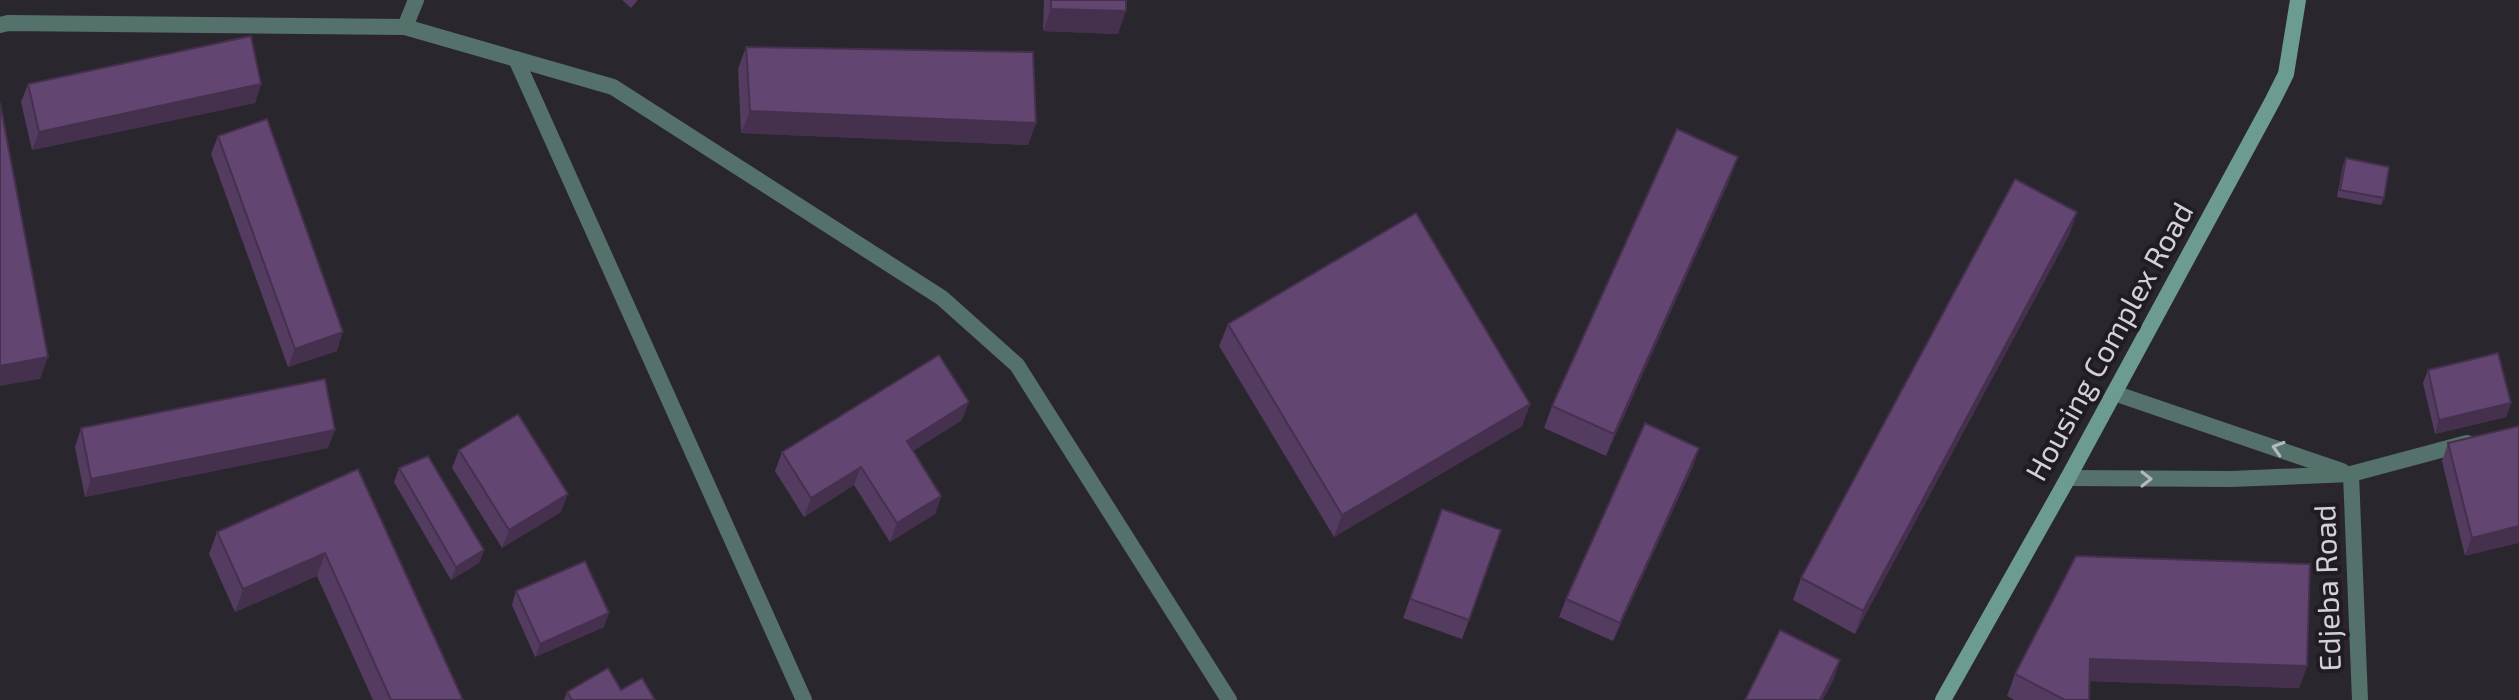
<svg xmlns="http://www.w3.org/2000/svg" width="2519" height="700" viewBox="0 0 2519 700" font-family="'Exo 2',sans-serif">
<rect width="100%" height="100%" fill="#2a262d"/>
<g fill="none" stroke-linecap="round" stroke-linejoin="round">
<g stroke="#55716b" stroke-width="16">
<polyline points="0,25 8,23 405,27 613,87 942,298 1017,365 1229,700"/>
<polyline points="405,27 416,0"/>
<polyline points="516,59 804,700"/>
<polyline points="2114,393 2342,471"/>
<polyline points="2351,474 2360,700"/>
<polyline points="2068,478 2231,479 2351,474 2467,443"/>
</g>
<polyline stroke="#6c9b92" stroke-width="16" points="1943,700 2068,478 2272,102 2286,74 2298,0"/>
</g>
<g fill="#543b60">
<polygon points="622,0 638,0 631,8"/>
<polygon points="1044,0 1126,0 1118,34 1043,31"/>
<polygon points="746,47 1036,123 1028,145 741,133 738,69"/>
<polygon points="28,84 261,84 255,103 32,150 21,102"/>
<polygon points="218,136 337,351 288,367 211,154"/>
<polygon points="2346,158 2384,198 2381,205 2337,197 2343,165"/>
<polygon points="1730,179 1606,456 1544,428 1552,406"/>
<polygon points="2077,212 2069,235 1855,634 1793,600 1801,578"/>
<polygon points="1228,324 1530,404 1522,426 1334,537 1219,346"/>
<polygon points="2428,370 2511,403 2506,417 2435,434 2423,383"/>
<polygon points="962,420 913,451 941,496 935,514 890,542 854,485 804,517 775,471 782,452"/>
<polygon points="2519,426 2465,556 2442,461 2448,443"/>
<polygon points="81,428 328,448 85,497 75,447"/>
<polygon points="1699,448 1693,466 1613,641 1559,617 1566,599"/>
<polygon points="459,450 561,512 502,548 452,468"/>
<polygon points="399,468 484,550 479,563 451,580 394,482"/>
<polygon points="358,469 463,700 373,700 317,576 235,612 209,554 217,532"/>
<polygon points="1442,509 1469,620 1462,639 1403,618"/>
<polygon points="516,591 604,627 535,657 512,605"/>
<polygon points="2307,666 2299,688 2089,681 2089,700 2014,700 2007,696 2015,674"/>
<polygon points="621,690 655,700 564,700 567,692"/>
</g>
<g fill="#45304e">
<polygon points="1051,9 1126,11 1118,34 1043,31"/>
<polygon points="261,84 255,103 32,150 39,132"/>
<polygon points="750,111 1036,123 1028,145 741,133"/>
<polygon points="1738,157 1730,179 1606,456 1614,434"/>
<polygon points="2077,212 2069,235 1855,634 1863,611"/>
<polygon points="343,332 337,351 288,367 295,349"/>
<polygon points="48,357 40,379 0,386 0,366"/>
<polygon points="969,402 962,420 900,459 907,441"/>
<polygon points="2511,403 2506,417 2435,434 2439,420"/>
<polygon points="1530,404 1522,426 1334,537 1342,515"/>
<polygon points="335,430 328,448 85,497 91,479"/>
<polygon points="1699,448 1693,466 1613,641 1620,623"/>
<polygon points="861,467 854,485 804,517 811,498"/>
<polygon points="568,494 561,512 502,548 509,530"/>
<polygon points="941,496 935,514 890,542 897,523"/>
<polygon points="2519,526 2519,543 2465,556 2472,538"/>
<polygon points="484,550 479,563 451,580 456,567"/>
<polygon points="325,553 317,576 235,612 243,589"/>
<polygon points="609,613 604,627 535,657 540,644"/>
<polygon points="2090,659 2307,666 2299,688 2082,681"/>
<polygon points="1840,660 1834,679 1823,700 1820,700"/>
</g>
<g fill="#624570" stroke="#45304e" stroke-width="2">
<polygon points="1051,0 1126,0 1126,11 1051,9"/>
<polygon points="251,36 261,84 39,132 28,84"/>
<polygon points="746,47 1033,52 1036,123 750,111"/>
<polygon points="0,103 48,357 0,366"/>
<polygon points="267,119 343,332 295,349 218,136"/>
<polygon points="1677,129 1738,157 1614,434 1552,406"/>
<polygon points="2346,158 2389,167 2384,198 2340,190"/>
<polygon points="2015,179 2077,212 1863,611 1801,578"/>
<polygon points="1416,213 1530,404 1342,515 1228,324"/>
<polygon points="2498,353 2511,403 2439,420 2428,370"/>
<polygon points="939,355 969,402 907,441 941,496 897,523 861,467 811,498 782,452"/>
<polygon points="325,379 335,430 91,479 81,428"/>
<polygon points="518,414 568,494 509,530 459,450"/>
<polygon points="1645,423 1699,448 1620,623 1566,599"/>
<polygon points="2519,426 2519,526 2472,538 2448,443"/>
<polygon points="428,456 484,550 456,567 399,468"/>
<polygon points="358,469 463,700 391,700 325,553 243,589 217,532"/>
<polygon points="1442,509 1501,530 1469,620 1410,599"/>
<polygon points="2076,556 2310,564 2307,666 2090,659 2089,700 2065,700 2015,674"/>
<polygon points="585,561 609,613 540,644 516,591"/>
<polygon points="1780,630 1840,660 1820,700 1745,700"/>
<polygon points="608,668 621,690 642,678 655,700 572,700 567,692"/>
</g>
<defs><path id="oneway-chevron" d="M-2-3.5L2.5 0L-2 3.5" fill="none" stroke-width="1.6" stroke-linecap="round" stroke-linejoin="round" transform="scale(2)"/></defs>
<g stroke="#b4b9bb">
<use href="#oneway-chevron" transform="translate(2278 448) rotate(-163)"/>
<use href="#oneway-chevron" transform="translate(2146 479)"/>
</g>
<g text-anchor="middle" stroke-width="8" stroke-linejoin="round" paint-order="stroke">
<g font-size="30" fill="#d4d1d6" stroke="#211c23">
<text transform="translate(2110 342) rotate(-61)" y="10">Housing Complex Road</text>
<text transform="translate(2328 588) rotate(-92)" y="10">Edjeba Road</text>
</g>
</g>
</svg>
